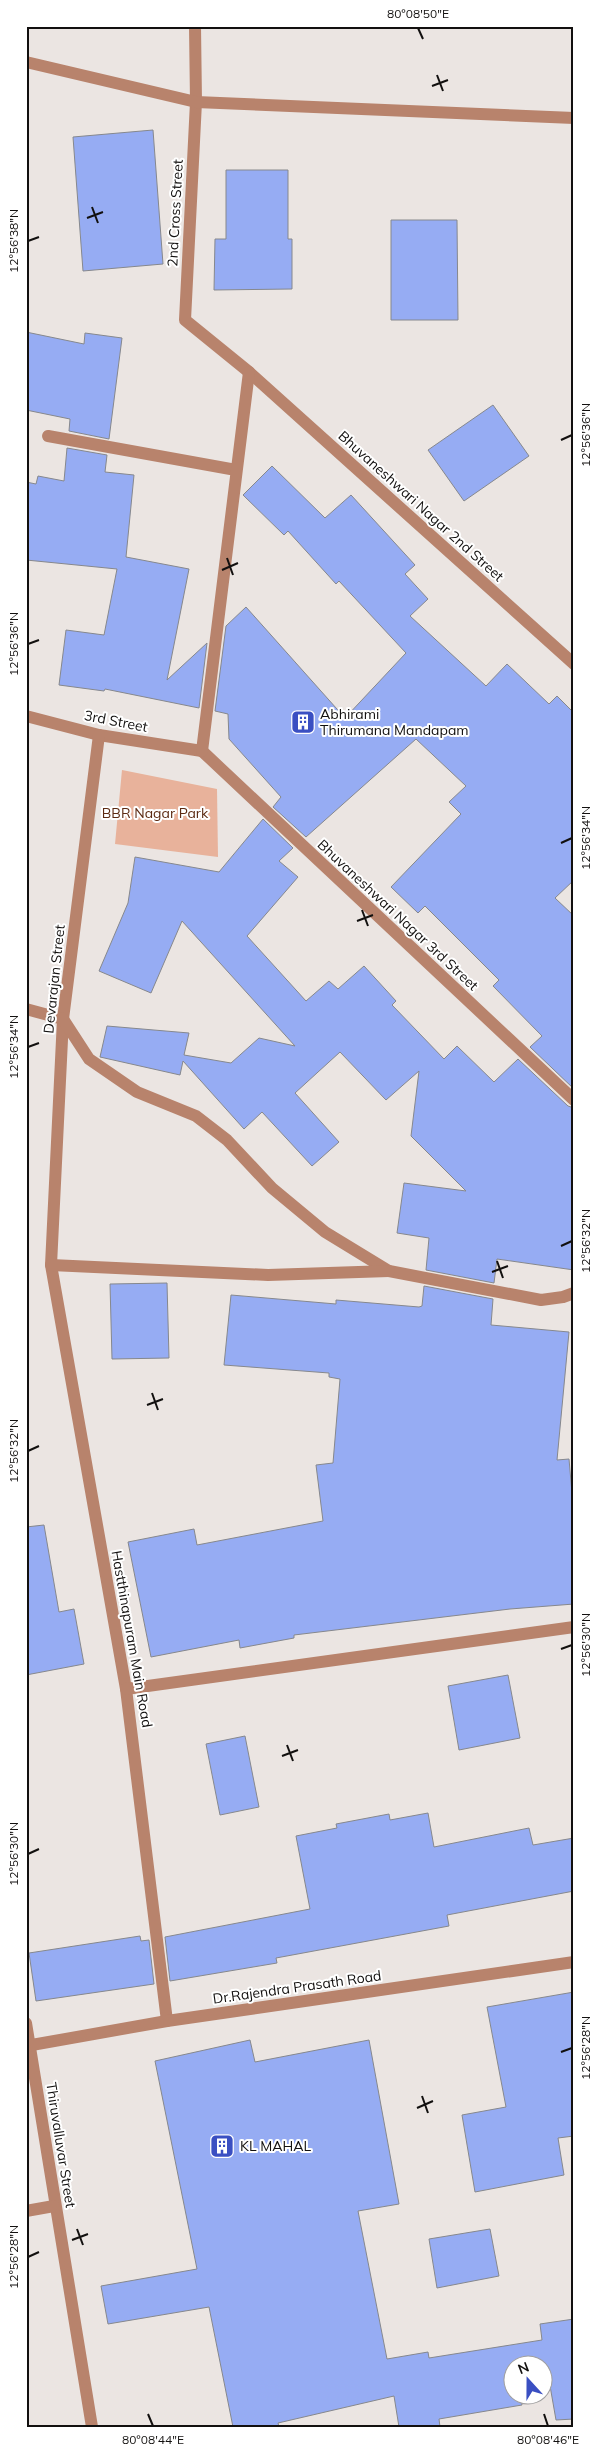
<svg xmlns="http://www.w3.org/2000/svg" width="600" height="2453" viewBox="0 0 600 2453" font-family="Mulish,sans-serif">
<rect width="100%" height="100%" fill="#ebe5e2"/>
<polygon fill="#e8b29b" points="122,770 217,789 218,857 115,844"/>
<g fill="#96acf3" stroke="#86888d">
<polygon points="153,130 163,264 83,271 73,137"/>
<polygon points="226,170 288,170 288,239 292,239 292,289 214,290 215,239 226,239"/>
<polygon points="391,220 457,220 458,320 391,320"/>
<polygon points="26,332 84,344 85,333 122,338 109,439 69,431 70,419 26,410"/>
<polygon points="493,405 529,456 464,501 428,450"/>
<polygon points="67,448 107,455 105,472 134,475 126,557 189,569 167,680 207,643 199,708 105,689 104,691 59,685 66,630 104,635 117,569 26,560 26,482 36,484 38,476 64,481"/>
<polygon points="272,466 325,518 351,495 415,565 405,574 428,599 410,616 486,686 507,664 549,704 557,696 574,713 574,880 555,898 574,916 574,1089 530,1047 542,1036 493,986 499,980 425,906 418,913 391,887 461,814 449,802 466,786 416,739 306,837 273,807 281,797 229,739 228,714 215,711 226,626 246,607 345,718 406,653 339,581 336,584 288,531 284,535 243,495"/>
<polygon points="263,819 293,848 279,861 298,877 247,936 306,1001 329,981 338,989 364,966 396,1001 392,1005 444,1059 457,1046 494,1082 518,1059 568,1106 574,1108 574,1270 497,1259 494,1283 426,1270 429,1238 397,1233 404,1183 466,1191 411,1136 419,1071 386,1100 340,1052 295,1093 339,1142 312,1166 262,1112 244,1129 183,1061 180,1075 100,1057 107,1026 189,1033 184,1055 231,1063 259,1038 295,1046 182,921 151,993 99,971 128,903 135,857 219,872"/>
<polygon points="167,1283 169,1358 112,1359 110,1284"/>
<polygon points="424,1286 493,1299 491,1325 569,1332 557,1460 569,1459 574,1516 574,1604 510,1609 294,1635 294,1638 240,1648 239,1640 151,1657 128,1542 194,1529 197,1545 323,1521 316,1465 333,1463 340,1379 329,1377 329,1373 224,1365 231,1295 336,1304 336,1300 419,1307 422,1306"/>
<polygon points="44,1525 59,1612 74,1609 84,1664 26,1675 26,1527"/>
<polygon points="508,1675 520,1738 459,1750 448,1686"/>
<polygon points="245,1736 259,1807 220,1815 206,1744"/>
<polygon points="428,1813 434,1847 529,1828 533,1845 574,1838 574,1891 447,1915 449,1926 276,1958 277,1963 170,1981 165,1937 310,1909 296,1836 337,1828 336,1824 389,1814 390,1820"/>
<polygon points="140,1936 141,1941 149,1940 154,1984 36,2001 29,1953"/>
<polygon points="574,1992 574,2136 558,2138 564,2175 475,2192 462,2115 506,2107 487,2007"/>
<polygon points="250,2040 255,2062 369,2040 399,2204 358,2211 387,2359 428,2352 429,2358 542,2340 540,2324 574,2319 574,2419 556,2420 549,2380 542,2381 542,2366 512,2366 512,2396 521,2396 522,2405 439,2419 440,2427 399,2427 394,2396 278,2423 279,2427 233,2427 209,2307 108,2324 101,2286 197,2269 155,2061"/>
<polygon points="490,2229 499,2276 437,2288 429,2239"/>
</g>
<g fill="none" stroke-linecap="round" stroke-linejoin="round">
<g stroke="#b8836c" stroke-width="12">
<polyline points="195,26 196,102 185,320 249,372 574,664"/>
<polyline points="26,62 196,102 574,118"/>
<polyline points="48,436 236,470"/>
<polyline points="26,716 99,735 202,751"/>
<polyline points="99,735 63,1019 51,1265 126,1689 167,2021"/>
<polyline points="202,751 574,1100"/>
<polyline points="202,751 249,372"/>
<polyline points="26,1009 63,1019 89,1059 137,1092 196,1116 227,1140 272,1188 325,1232 389,1271 541,1300 563,1297 574,1293"/>
<polyline points="51,1265 268,1275 389,1271"/>
<polyline points="126,1689 574,1627"/>
<polyline points="26,2023 92,2427"/>
<polyline points="26,2046 167,2021 574,1962"/>
<polyline points="26,2211 54,2206"/>
</g>
</g>
<path fill="none" stroke="#12100f" stroke-width="2" d="M418 28 423 39M437 75 443 91M432 86 448 80M92 207 98 223M87 218 103 212M28 241 39 237M561 440 572 435M227 558 233 575M222 570 238 563M28 644 39 640M561 843 572 838M362 910 368 926M357 921 373 915M28 1047 39 1043M561 1246 572 1241M497 1261 503 1278M492 1272 508 1266M152 1393 158 1410M147 1405 163 1399M28 1451 39 1446M561 1649 572 1645M287 1745 293 1761M282 1756 298 1750M28 1854 39 1849M561 2052 572 2048M422 2096 428 2113M417 2108 433 2101M77 2229 83 2245M72 2240 88 2234M28 2257 39 2252M148 2414 153 2426M544 2414 548 2426"/>
<defs>
<g id="building-square" transform="scale(1.25)"><rect x="-9" y="-9" width="18" height="18" rx="4" fill="#3a4fc2" stroke="#fff"/><path d="M-4-6H4V6H1V3H-1V6H-4ZM-2.5-4.3h1.7v1.8h-1.7ZM.8-4.3h1.7v1.8H.8ZM-2.5-1h1.7V.8h-1.7ZM.8-1h1.7V.8H.8Z" fill="#fff"/></g>
</defs>
<g fill-rule="evenodd">
<use href="#building-square" x="303" y="722"/>
<use href="#building-square" x="222" y="2146"/>
</g>
<g text-anchor="middle" stroke-width="4" stroke-linejoin="round" paint-order="stroke">
<g font-size="14" fill="#12100f" stroke="#fff">
<text transform="translate(175 213) rotate(-87)" y="5">2nd Cross Street</text>
<text transform="translate(421 506) rotate(42)" y="5">Bhuvaneshwari Nagar 2nd Street</text>
<text transform="translate(116 721) rotate(11)" y="5">3rd Street</text>
<text transform="translate(398 915) rotate(43)" y="5">Bhuvaneshwari Nagar 3rd Street</text>
<text transform="translate(54 979) rotate(-84)" y="5">Devarajan Street</text>
<text transform="translate(132 1639) rotate(80)" y="5">Hastthinapuram Main Road</text>
<text transform="translate(297 1987) rotate(-8)" y="5">Dr.Rajendra Prasath Road</text>
<text transform="translate(61 2145) rotate(81)" y="5">Thiruvalluvar Street</text>
</g>
<g font-size="14" fill="#12100f" stroke="#fff" text-anchor="start">
<text x="320" y="719">Abhirami<tspan x="320" dy="16">Thirumana Mandapam</tspan></text>
<text x="240" y="2151">KL MAHAL</text>
</g>
<g font-size="14" fill="#5c2a12" stroke="#fff">
<text x="155" y="818">BBR Nagar Park</text>
</g>
</g>
<rect width="600" height="2453" fill="none" stroke="#ffffff" stroke-width="55"/>
<g transform="translate(528 2380) rotate(339)"><circle r="24" fill="#ffffff" stroke="#a09f9f"/>
<path d="M0-4L9 19L0 12L-9 19Z" fill="#3a4fc2"/>
<text y="-8" font-size="14" font-weight="bold" text-anchor="middle" fill="#12100f">N</text>
</g>
<rect x="28" y="28" width="544" height="2398" fill="none" stroke="#12100f" stroke-width="2"/>
<g font-size="12" text-anchor="middle" fill="#12100f">
<text x="418" y="18">80°08'50"E</text>
<text transform="translate(14 241) rotate(-90)" y="4">12°56'38"N</text>
<text transform="translate(586 435) rotate(-90)" y="4">12°56'36"N</text>
<text transform="translate(14 644) rotate(-90)" y="4">12°56'36"N</text>
<text transform="translate(586 838) rotate(-90)" y="4">12°56'34"N</text>
<text transform="translate(14 1047) rotate(-90)" y="4">12°56'34"N</text>
<text transform="translate(586 1241) rotate(-90)" y="4">12°56'32"N</text>
<text transform="translate(14 1451) rotate(-90)" y="4">12°56'32"N</text>
<text transform="translate(586 1645) rotate(-90)" y="4">12°56'30"N</text>
<text transform="translate(14 1854) rotate(-90)" y="4">12°56'30"N</text>
<text transform="translate(586 2048) rotate(-90)" y="4">12°56'28"N</text>
<text transform="translate(14 2257) rotate(-90)" y="4">12°56'28"N</text>
<text x="153" y="2444">80°08'44"E</text>
<text x="548" y="2444">80°08'46"E</text>
</g>
</svg>
